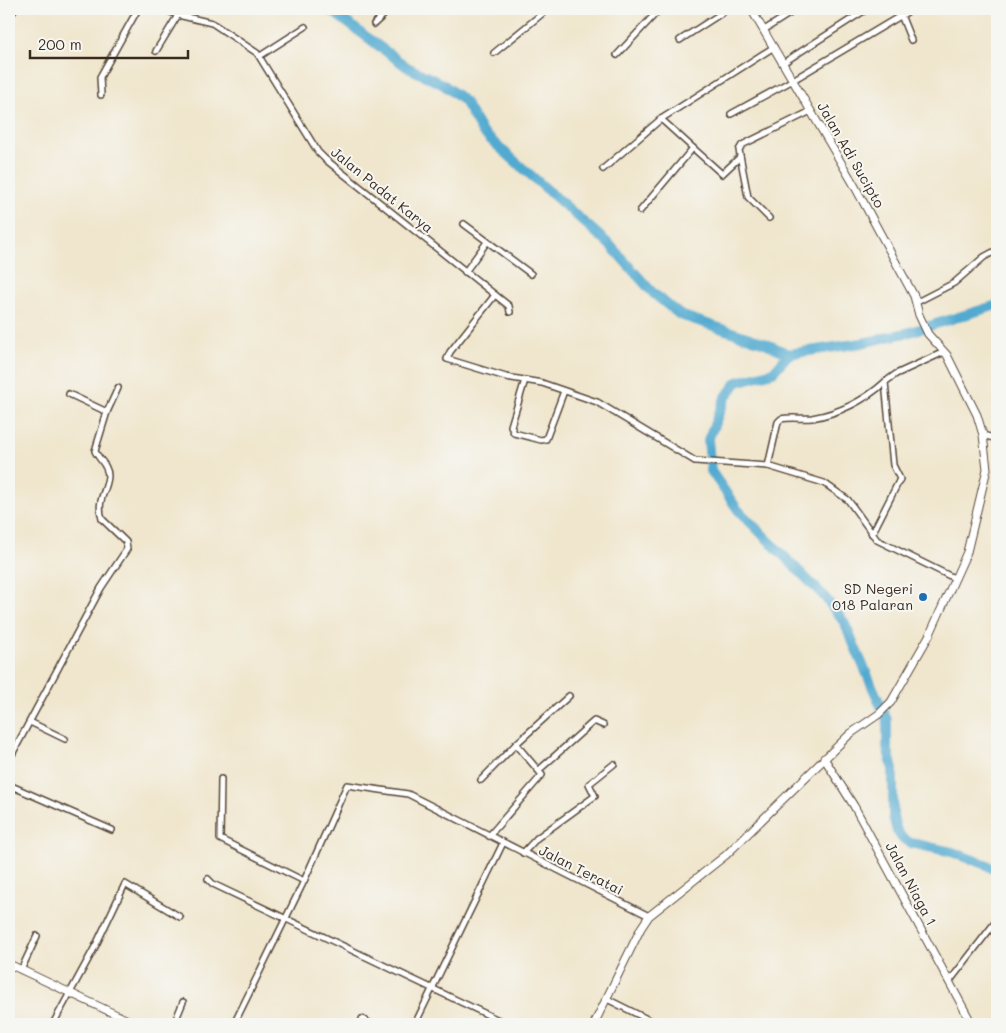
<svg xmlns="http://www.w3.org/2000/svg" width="1006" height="1033" viewBox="0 0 1006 1033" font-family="Mali,sans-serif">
<rect width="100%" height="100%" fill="#f6f6f2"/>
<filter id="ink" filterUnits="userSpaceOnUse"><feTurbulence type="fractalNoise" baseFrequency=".02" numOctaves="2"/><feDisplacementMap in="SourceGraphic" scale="10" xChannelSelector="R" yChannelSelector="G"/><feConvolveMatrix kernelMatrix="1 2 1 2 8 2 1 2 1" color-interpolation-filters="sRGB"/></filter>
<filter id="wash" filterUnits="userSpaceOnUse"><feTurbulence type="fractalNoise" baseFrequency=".0096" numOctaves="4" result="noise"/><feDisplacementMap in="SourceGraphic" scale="20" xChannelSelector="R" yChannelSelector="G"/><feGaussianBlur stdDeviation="1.12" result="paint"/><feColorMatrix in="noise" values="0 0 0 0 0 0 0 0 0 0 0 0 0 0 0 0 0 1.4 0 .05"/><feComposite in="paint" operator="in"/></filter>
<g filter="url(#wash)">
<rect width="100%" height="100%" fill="#f0e6cd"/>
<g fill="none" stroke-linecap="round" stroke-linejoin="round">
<g stroke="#53aad0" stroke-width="10">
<polyline points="329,9 407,67 444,85 464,101 482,132 611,246 653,293 680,315 765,343 789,354 862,343 910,332 997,305"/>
<polyline points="789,354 773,372 737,382 725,398 708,440 711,471 738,510 823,595 844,622 887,720 887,747 893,769 893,817 897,831 902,838 911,843 952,852 987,865 997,872"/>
</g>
</g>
</g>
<g filter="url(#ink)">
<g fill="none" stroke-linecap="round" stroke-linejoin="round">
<g stroke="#564638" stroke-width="8">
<g id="street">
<polyline points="164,9 178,15 212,23 257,53 318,152 325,159 509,306 510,312"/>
<polyline points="901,15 911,40"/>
<polyline points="9,17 15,9"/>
<polyline points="374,24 390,9"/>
<polyline points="764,30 797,9"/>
<polyline points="680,40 728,9"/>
<polyline points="156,51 178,15"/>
<polyline points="494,53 543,13 543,9"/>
<polyline points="617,55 657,12"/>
<polyline points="260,56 305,27"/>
<polyline points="783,63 867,9"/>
<polyline points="101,95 100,77 138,9"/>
<polyline points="731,114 793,80 912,9"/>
<polyline points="693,148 722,174 740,157"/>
<polyline points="603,169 661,119 774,47"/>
<polyline points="640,211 693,148 661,119"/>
<polyline points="769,218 748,197 739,150 742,145 811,111"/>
<polyline points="464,224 531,274"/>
<polyline points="465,272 487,242"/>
<polyline points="495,295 450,352 447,359 506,377 542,383 597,402 695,461 768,466 824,483 848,500 877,540 954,578"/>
<polyline points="917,302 954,283 984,257 997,250"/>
<polyline points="525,380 511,426 514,433 541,440 546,439 564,391"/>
<polyline points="69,394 107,412"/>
<polyline points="983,435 997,439"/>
<path d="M768 466 778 422 781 419C791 417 802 419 812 418 840 413 864 401 885 382"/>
<polyline points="872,534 900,479 893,465 885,382 896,374 944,352"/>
<polyline points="30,722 65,739"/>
<polyline points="516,744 569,696"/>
<path d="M9 760 101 588 127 549 126 542 102 519C96 499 107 492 108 476 108 465 99 460 95 451L107 412 118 388"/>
<polyline points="539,770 594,721 603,725"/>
<polyline points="221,779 220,839 304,881"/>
<polyline points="481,780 516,744 542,775 489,836"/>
<polyline points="9,785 112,830"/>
<polyline points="523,853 537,838 595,796 589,784 614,764"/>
<polyline points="208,879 213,884 507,1024"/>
<polyline points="21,970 37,936"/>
<polyline points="949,982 997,920"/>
<polyline points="607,999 657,1024"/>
<polyline points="362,1019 371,1024"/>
<polyline points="53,1024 96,945 125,884 180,917"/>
<polyline points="174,1024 183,1002"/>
<polyline points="234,1024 304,881 347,785 408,794 649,916"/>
<polyline points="415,1024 503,843"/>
</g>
</g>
<g stroke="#564638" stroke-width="9">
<g id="secondary">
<polyline points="824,758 854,806 972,1024"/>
<polyline points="9,964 136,1024"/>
<polyline points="594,1024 641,928 649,916 726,855 850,734 879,714 891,702 930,634 967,552 987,469 983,435 977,415 947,355 928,334 919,315 914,296 853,183 751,9"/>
</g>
</g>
<use href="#street" stroke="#fff" stroke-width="5"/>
<use href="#secondary" stroke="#fff" stroke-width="7"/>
</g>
</g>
<circle fill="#1f6fb2" stroke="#f6f6f2" stroke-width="2" cx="923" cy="597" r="5"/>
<g text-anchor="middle" stroke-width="4" stroke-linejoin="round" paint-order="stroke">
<g font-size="14" fill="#3b2a1e" stroke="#f6f6f2">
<text transform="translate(851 155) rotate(60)" y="5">Jalan Adi Sucipto</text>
<text transform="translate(382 190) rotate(39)" y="5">Jalan Padat Karya</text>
<text transform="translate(581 870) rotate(27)" y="5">Jalan Teratai</text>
<text transform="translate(911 884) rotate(62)" y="5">Jalan Niaga 1</text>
</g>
<g font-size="14" fill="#3b2a1e" stroke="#f6f6f2" text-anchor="end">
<text x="913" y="594">SD Negeri<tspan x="913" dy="16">018 Palaran</tspan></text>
</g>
</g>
<rect width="1006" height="1033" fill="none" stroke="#f6f6f2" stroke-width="30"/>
<path d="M30 50v8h158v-8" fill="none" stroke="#3b2a1e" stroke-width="2.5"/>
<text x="38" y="50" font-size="15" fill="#3b2a1e" stroke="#f6f6f2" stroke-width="4" paint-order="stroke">200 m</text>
</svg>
